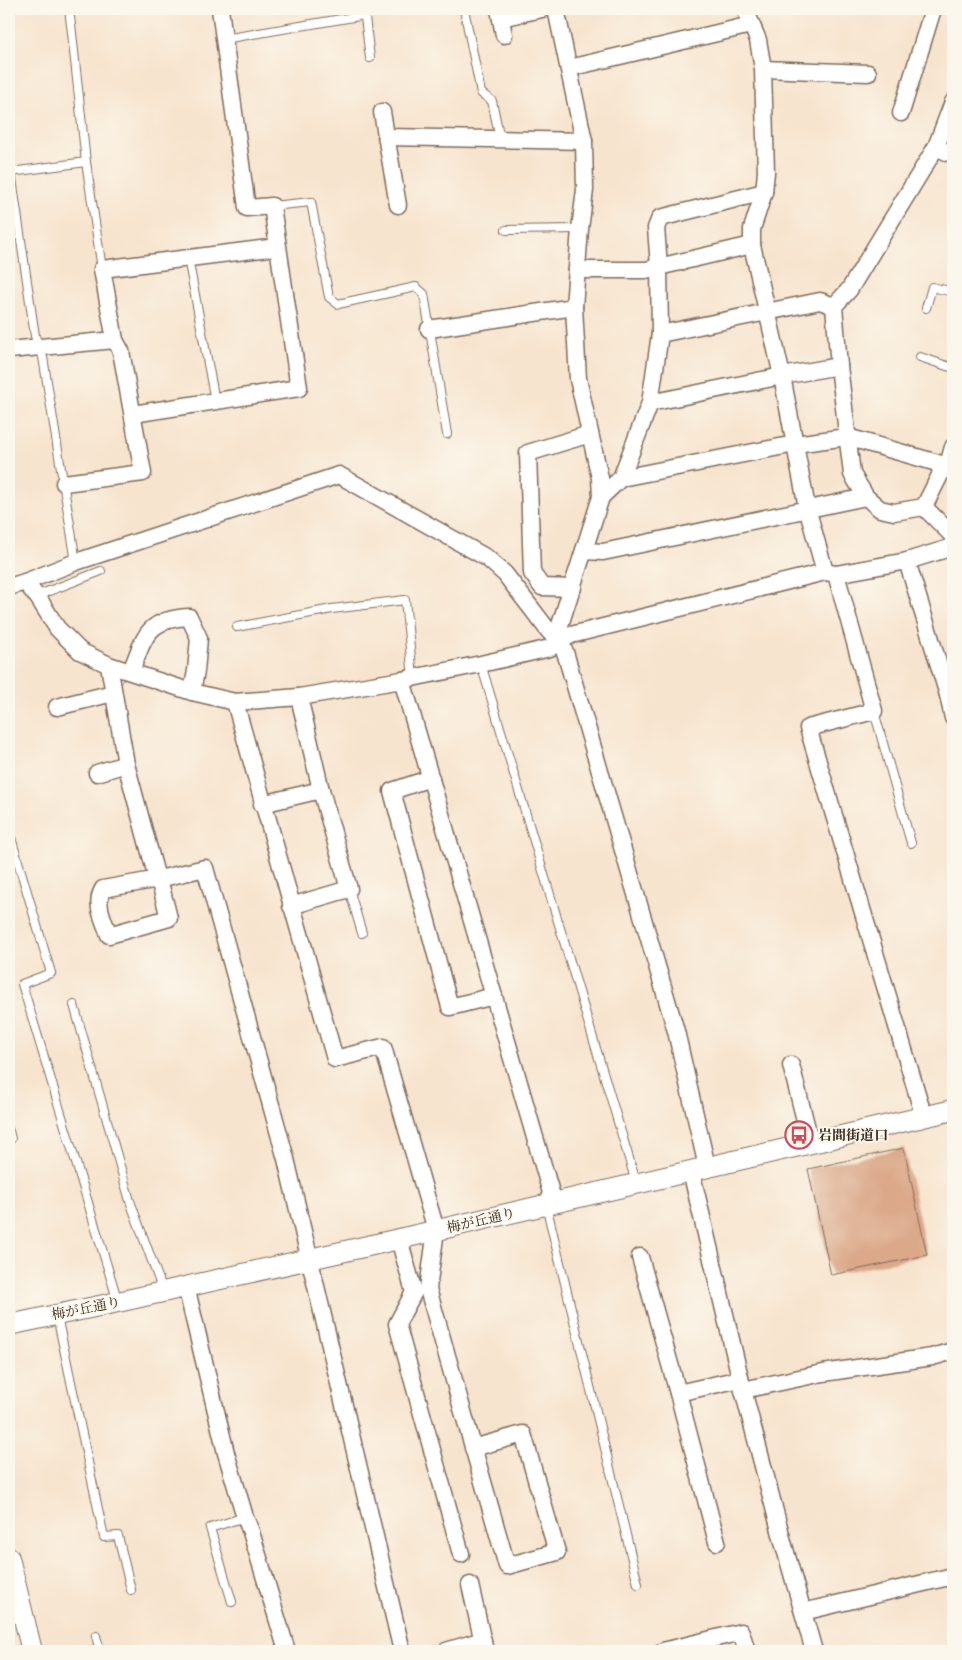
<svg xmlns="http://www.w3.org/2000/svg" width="962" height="1660" viewBox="0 0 962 1660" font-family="'Libre Caslon Text','Noto Serif JP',serif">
<rect width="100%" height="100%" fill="#fbf7ec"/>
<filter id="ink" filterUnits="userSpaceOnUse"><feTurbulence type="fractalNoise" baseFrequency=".02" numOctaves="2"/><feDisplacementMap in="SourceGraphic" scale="10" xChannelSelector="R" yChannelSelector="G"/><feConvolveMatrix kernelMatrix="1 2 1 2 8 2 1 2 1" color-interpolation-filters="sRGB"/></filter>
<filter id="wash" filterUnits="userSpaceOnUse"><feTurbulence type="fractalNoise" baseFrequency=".0096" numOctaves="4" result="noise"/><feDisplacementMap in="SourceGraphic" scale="20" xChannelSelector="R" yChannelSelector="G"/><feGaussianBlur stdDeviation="1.12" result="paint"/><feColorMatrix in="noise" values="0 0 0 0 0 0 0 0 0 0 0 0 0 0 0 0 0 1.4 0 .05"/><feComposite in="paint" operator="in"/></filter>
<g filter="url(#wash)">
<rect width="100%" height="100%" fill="#f7e4ce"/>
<g id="blocks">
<polygon fill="#dba889" points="904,1148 927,1255 831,1275 808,1169"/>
</g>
</g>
<g filter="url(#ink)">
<use href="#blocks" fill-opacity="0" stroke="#7d6b5c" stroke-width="1"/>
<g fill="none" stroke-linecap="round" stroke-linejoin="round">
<g stroke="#7d6b5c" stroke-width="10">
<g id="service">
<polyline points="69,9 72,33 86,162 102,269"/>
<polyline points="364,9 370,58"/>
<polyline points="464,9 481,93 492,101 500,139"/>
<polyline points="224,39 365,15"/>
<polyline points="272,206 311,202 329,297 338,304 416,287 424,294 447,434"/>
<polyline points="506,230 580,229"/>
<polyline points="188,258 215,401"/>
<polyline points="926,308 932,287 953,292"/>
<polyline points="920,357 953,368"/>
<polyline points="76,562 43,357 35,336 11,172 86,162"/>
<polyline points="36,596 101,571"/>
<polyline points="237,627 332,609 405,600 413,677"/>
<polyline points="481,664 636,1182"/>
<polyline points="874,711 911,843"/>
<polyline points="9,831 51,973 22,984 118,1302"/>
<polyline points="349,889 362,933"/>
<polyline points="74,1005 130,1201 163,1291"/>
<polyline points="9,1131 11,1139"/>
<polyline points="546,1205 638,1584"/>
<polyline points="57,1316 104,1537 118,1536 131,1590"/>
<polyline points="232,1602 210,1528 245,1517"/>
<polyline points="96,1636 100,1651"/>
</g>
</g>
<g stroke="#7d6b5c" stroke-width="19">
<g id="minor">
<polyline points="499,9 504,35"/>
<polyline points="556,9 584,141 585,190 580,229 574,307 578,379 600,478 601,497 560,625 560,643"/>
<polyline points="745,9 758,40 763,69 766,172 764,192 752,229 752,245 782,376 807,508 825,572"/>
<polyline points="501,18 542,9"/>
<polyline points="569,68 751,25"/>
<polyline points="763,69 868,73"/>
<polyline points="382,112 398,205"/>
<polyline points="901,113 933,9"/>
<polyline points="387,137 584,141"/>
<polyline points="936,147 953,155"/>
<polyline points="577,270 646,270 752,245"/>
<polyline points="429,329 574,307"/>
<polyline points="660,334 820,301 834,306"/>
<polyline points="9,350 115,340"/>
<polyline points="650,403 782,376 839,366"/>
<polyline points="133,414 299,388 272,206 247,208 220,9"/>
<polyline points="941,464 940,475 924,507 894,512 880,509 866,497 852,474 839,366 834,306 849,290 936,147 953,102"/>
<polyline points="948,465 953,447"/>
<polyline points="621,478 795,444 847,437 941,464 953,466"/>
<polyline points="64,483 143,473 121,351 115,340 102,269 277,247"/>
<polyline points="601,497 621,478 650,403 660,334 659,266 656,228 660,218 764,192"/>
<polyline points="924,507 953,536"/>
<polyline points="584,551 603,552 866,497"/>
<polyline points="907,561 948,695 953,694"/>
<polyline points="836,574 874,711 808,728 924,1117"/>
<polyline points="25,582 39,599 57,628 80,651 109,665 192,692 235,702 299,697 402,680 481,664 550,648 571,635 825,572 836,574 907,561 953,547"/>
<polyline points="9,587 25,582 76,562 339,475 487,558 505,574 548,630 560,643 565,652 676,1031 707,1167"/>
<polyline points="573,588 542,587 532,573 528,453 590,434"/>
<polyline points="109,665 126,764 155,871 159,879 205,868 286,1159 402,1651"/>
<path d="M131 671C145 636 147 619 189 617L199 638 196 671 192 692"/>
<polyline points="402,680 554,1203"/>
<polyline points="948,695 953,718"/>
<polyline points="235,702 335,1059 383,1047 436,1230 428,1289 507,1566 557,1552 523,1434 473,1448"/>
<polyline points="57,707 113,693"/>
<polyline points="97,773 126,764"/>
<polyline points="431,778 392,791 450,1007 494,996"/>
<polyline points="262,804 321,790"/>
<path d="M159 879 169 918 109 935C104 920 94 904 103 889Z"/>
<polyline points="291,906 349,889 321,790 299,697"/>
<polyline points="791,1065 811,1144"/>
<polyline points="691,1171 743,1390 783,1542 814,1651"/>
<polyline points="399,1239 414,1292 397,1324 461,1554"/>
<polyline points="640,1257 678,1393 717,1542"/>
<polyline points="186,1286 226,1453 245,1517 251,1532 287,1651"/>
<polyline points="743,1390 823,1373 932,1357 953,1351"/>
<polyline points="678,1393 740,1379"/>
<polyline points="470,1585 485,1651"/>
<polyline points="803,1612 953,1576"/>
<polyline points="446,1651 483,1640"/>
<polyline points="663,1651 741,1632 747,1651"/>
</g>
</g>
<g stroke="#7d6b5c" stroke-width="22">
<g id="tertiary">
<polyline points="9,1325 118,1302 399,1239 953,1110"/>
<polyline points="9,1558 32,1651"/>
</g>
</g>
<use href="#service" stroke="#fff" stroke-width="8"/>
<use href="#minor" stroke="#fff" stroke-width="16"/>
<use href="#tertiary" stroke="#fff" stroke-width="20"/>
</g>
</g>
<defs>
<g id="bus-ring" transform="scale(1.4375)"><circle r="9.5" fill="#fbf7ec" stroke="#d1495b" stroke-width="1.5"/><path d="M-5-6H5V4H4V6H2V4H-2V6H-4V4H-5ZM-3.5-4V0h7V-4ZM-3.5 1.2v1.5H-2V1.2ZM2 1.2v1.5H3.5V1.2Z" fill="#d1495b"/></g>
</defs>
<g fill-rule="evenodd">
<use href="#bus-ring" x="799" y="1135"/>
</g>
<g text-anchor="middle" stroke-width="4" stroke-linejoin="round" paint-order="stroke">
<g font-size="14" font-weight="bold" fill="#3b2a1e" stroke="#fbf7ec" text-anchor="start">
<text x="818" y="1140">岩間街道口</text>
</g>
<g font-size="14" fill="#3b2a1e" stroke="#fbf7ec">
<text transform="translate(481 1220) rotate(-13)" y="5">梅が丘通り</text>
<text transform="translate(86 1308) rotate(-11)" y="5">梅が丘通り</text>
</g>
</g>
<rect width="962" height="1660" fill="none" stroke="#fbf7ec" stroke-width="30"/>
</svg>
